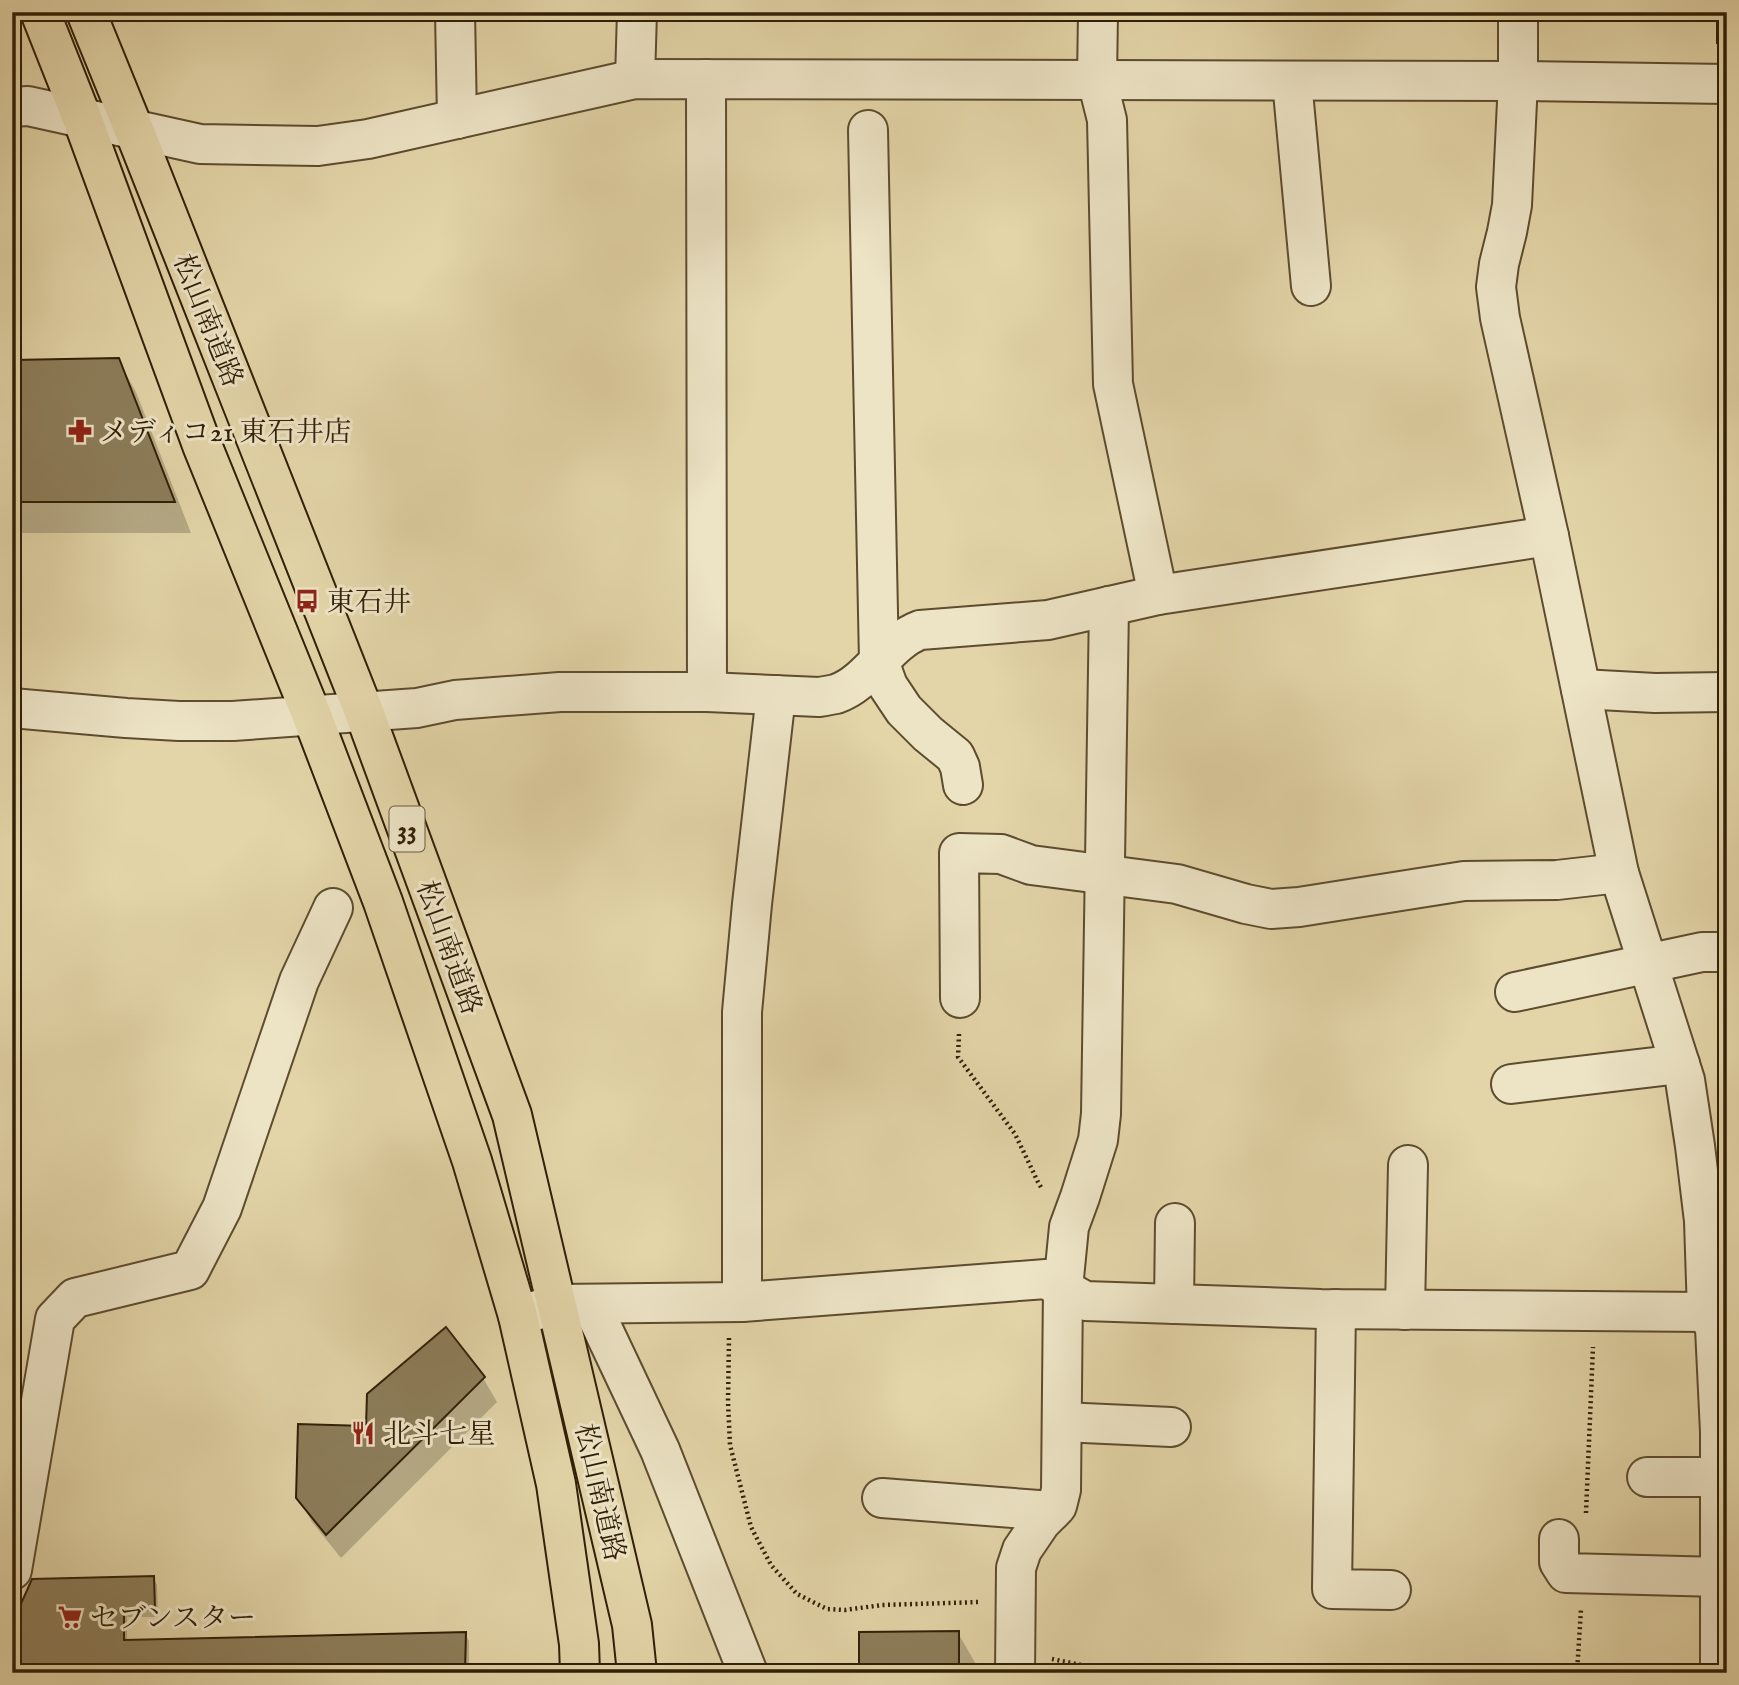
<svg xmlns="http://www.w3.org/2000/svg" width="1739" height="1685" viewBox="0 0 1739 1685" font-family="'IM FELL English','Noto Serif JP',serif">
<rect width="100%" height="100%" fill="#e3d5a8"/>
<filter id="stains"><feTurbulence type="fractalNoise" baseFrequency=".00286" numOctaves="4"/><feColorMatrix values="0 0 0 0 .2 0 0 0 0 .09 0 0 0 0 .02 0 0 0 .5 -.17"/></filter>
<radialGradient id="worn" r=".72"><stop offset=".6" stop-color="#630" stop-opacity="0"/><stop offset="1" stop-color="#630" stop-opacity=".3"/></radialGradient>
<g fill="#0003">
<polygon points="1727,12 1727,56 1719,43"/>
<polygon points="118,360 136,392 191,533 12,533 12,362"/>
<polygon points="483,1378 497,1402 341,1558 312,1522 298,1497 367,1428"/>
<polygon points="153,1577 157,1585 158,1617 127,1617 127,1642 465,1634 469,1641 469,1673 12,1673"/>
<polygon points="958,1633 981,1673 861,1673"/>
</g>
<g fill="#8d7e5b" stroke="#301f07" stroke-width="2">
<rect x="1717" y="12" width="10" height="31"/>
<polygon points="119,358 175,502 12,502 12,360"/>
<polygon points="446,1327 485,1377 326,1535 296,1498 298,1424 366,1426 367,1394"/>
<polygon points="154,1576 155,1610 124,1610 124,1640 466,1632 465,1673 12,1673 12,1624 32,1579"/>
<polygon points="959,1631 959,1673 859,1673 859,1632"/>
</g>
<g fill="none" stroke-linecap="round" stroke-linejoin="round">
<g stroke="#5d4c2f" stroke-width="42">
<g id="minor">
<polyline points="455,12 457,119"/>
<polyline points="1098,12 1097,80 1107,120 1113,384 1158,595"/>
<polyline points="1518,12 1518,81 1512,205 1507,232 1499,264 1496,287 1500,318 1549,536 1619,873 1685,1080 1695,1146 1704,1221 1707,1312 1715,1328 1720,1432 1720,1673"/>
<polyline points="635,79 637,12"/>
<polyline points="706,79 707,692"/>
<polyline points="1292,81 1311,286"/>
<polyline points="12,107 28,106 200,144 318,146 368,139 635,79 1518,81 1727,84"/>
<polyline points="868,130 879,661 888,686 904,710 928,734 955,756 960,767 963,785"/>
<polyline points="1581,689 1655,693 1727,692"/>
<path d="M12 708 126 718 179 721H233L417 708 455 700 560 692H707L819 697C825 696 831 695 836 694 869 683 887 642 920 630L1048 620 1158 595 1549 536"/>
<polyline points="1515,992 1702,952 1727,952"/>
<polyline points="960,998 959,853 1001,854 1031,865 1177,884 1246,904 1271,909 1299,907 1464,881 1557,880 1619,873"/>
<polyline points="1511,1084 1680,1064"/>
<polyline points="742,1302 742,1012 752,904 776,695"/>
<polyline points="591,1304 660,1450 748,1673"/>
<polyline points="1174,1304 1175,1223"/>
<polyline points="1336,1309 1332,1589 1391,1590"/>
<polyline points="1405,1310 1408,1165"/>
<polyline points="518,1316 557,1304 742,1302 1046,1279 1085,1301 1321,1309 1707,1312"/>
<polyline points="1062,1422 1171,1427"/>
<polyline points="1647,1477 1720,1477"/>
<polyline points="882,1498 1052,1511"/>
<polyline points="1559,1539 1559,1562 1566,1573 1720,1577"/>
<polyline points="12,1570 55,1319 75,1298 190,1270 222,1208 299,981 333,908"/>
<polyline points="1015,1673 1016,1568 1022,1550 1041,1522 1057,1506 1061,1490 1063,1288 1069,1227 1080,1197 1098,1140 1101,1114 1109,606"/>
</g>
</g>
<g stroke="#301f07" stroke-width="42">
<g id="trunk">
<polyline points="40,12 82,118 202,445 312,716 383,902 472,1161 518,1316 556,1484 579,1644 580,1673"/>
<polyline points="86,12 134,130 364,712 512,1115 632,1625 637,1673"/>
</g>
</g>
<g stroke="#301f07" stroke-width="4.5" stroke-dasharray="2 3.5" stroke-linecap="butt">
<polyline points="959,1034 958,1057 1015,1134 1038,1182 1042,1189"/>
<polyline points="729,1338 728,1402 730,1445 751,1527 771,1565 797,1594 827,1609 845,1610 882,1605 980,1602"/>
<polyline points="1586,1513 1593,1347"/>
<polyline points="1052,1659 1120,1673"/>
<polyline points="1577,1673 1581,1609"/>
</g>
<use href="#minor" stroke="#ede4c6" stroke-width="38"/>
<use href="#trunk" stroke="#e3d5a8" stroke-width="38"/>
</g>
<defs>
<g id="pharmacy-bare" transform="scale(1.89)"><path d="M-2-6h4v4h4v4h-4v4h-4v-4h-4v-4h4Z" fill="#8f2418" stroke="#ede4c6" stroke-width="2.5" paint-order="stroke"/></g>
<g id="bus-bare" transform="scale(1.89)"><path d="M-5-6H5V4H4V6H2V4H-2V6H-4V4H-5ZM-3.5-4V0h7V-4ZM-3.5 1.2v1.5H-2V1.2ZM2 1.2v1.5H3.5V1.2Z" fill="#8f2418" stroke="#ede4c6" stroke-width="2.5" paint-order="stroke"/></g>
<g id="restaurant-bare" transform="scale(1.89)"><path d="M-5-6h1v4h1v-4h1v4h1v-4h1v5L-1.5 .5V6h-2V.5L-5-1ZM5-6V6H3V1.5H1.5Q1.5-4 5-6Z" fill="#8f2418" stroke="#ede4c6" stroke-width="2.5" paint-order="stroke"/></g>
<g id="supermarket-bare" transform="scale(1.89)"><path d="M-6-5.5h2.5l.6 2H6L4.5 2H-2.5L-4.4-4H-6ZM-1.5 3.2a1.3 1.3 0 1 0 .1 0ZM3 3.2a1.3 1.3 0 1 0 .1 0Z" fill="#8f2418" stroke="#ede4c6" stroke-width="2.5" paint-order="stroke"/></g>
</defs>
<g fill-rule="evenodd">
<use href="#pharmacy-bare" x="80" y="431"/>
<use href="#bus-bare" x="307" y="601"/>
<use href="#restaurant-bare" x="363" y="1433"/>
<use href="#supermarket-bare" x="70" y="1617"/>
</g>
<g text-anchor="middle" stroke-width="6" stroke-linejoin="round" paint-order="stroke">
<rect fill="#ede4c6" stroke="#695a40" stroke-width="2" x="389.5" y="806.5" width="35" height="45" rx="5"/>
<g font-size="26" font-weight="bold" fill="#301f07">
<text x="407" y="838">33</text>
</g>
<g font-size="28" fill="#301f07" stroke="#ede4c6">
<text transform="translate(209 320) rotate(68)" y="10">松山南道路</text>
<text transform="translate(450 947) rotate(70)" y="10">松山南道路</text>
<text transform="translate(601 1492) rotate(77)" y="10">松山南道路</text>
</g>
<g font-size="28" fill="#301f07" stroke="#ede4c6" text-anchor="start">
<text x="100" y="441">メディコ21 東石井店</text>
<text x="327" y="611">東石井</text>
<text x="383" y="1443">北斗七星</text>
<text x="90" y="1627">セブンスター</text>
</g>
</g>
<rect width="1739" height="1685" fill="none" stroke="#e3d5a8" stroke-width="42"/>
<rect x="14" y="14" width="1711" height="1657" fill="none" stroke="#301f07" stroke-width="3.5"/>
<rect x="21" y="21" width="1697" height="1643" fill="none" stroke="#301f07" stroke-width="2"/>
<rect width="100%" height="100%" filter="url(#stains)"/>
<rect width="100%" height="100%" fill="url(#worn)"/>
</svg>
